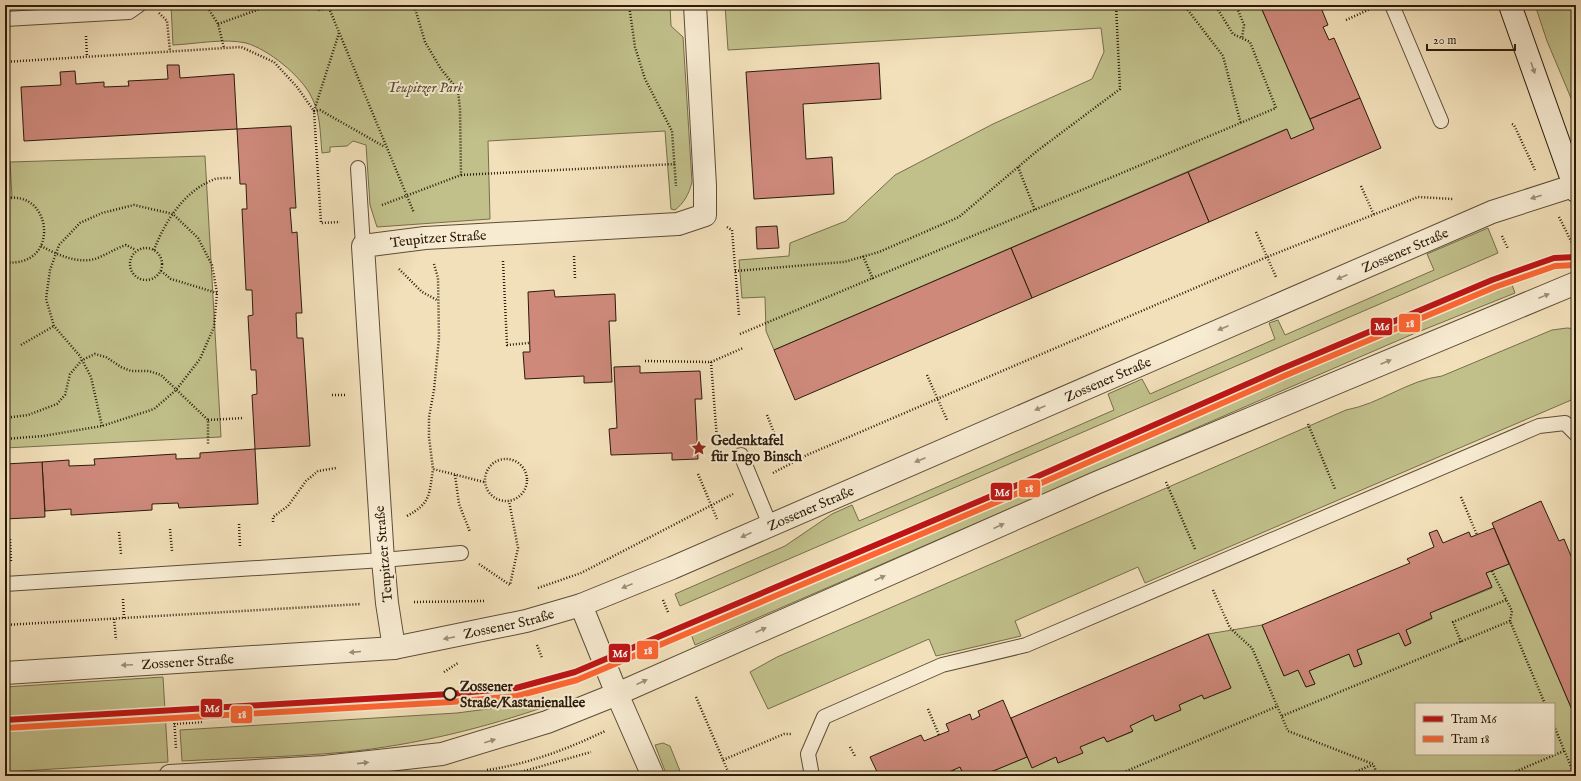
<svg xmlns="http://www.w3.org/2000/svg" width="1581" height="781" viewBox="0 0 1581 781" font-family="'IM FELL English',serif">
<rect width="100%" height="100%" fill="#f2e0ba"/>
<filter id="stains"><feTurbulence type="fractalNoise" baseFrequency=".005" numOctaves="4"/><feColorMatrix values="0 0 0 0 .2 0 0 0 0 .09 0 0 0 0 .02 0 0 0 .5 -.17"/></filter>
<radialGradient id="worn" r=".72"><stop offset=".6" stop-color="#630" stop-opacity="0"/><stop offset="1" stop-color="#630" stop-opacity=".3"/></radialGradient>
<g fill="#c1c08b" stroke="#766e4b" fill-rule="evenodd">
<path d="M171 5H670L671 26 683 37 692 182C689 194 684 203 675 210L671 209 665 131 488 141 490 219 377 227 370 205 366 145 353 141 347 146 330 147V152L322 153C320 134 321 114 311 96 301 76 268 49 246 43 224 38 196 44 173 45Z"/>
<polygon points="725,5 1260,5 1314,129 1291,139 1286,129 774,350 766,331 765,297 742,298 739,260 789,256 790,243 846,221 895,175 993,124 1092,79 1104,52 1101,28 728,50"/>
<polygon points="1535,5 1576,5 1576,110 1547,41"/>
<polygon points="205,156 221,437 5,448 5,198 12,197 10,162"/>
<polygon points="1488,228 1498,253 680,606 675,594 785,546 832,514 852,505 859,521 1114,410 1108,394 1142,379 1150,394 1275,339 1269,323 1278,320 1285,335 1434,270 1427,254"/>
<polygon points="1511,282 1515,293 1413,334 695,645 691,634"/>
<path d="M1567 328 1576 329V398L1145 583 1138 567 1015 621 1021 636 936 656 929 639 768 709 750 672 777 657 1346 410C1380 404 1408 380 1442 376L1552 330Z"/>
<path d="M1509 564 1576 719V776H981L1027 757 1032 767 1056 757 1058 763 1082 753 1080 747 1104 737 1107 742 1132 732 1130 726 1153 715 1156 721 1180 710 1179 705 1202 695 1204 699 1231 688 1208 634 1262 625 1284 676 1298 670 1306 687 1315 684 1309 671 1349 654 1355 667 1362 663 1357 650 1399 633 1405 646 1411 643 1406 630 1432 619 1430 613 1492 588 1486 573ZM1416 704H1554V754H1416Z"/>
<polygon points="163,677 168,762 5,772 5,687"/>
<path d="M549 701 550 705C485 728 415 745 346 752 292 757 237 758 182 761L180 730 457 713Z"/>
<polygon points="663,743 670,746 682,776 667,776 655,745"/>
<polygon points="960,767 964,776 940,776"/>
</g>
<g fill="#ce897b" stroke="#2b1c0b">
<polygon points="1260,5 1320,5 1328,25 1323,27 1329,40 1334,38 1360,98 1310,119"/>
<polygon points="879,63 881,99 803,104 806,159 832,157 834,194 754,199 746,72"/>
<polygon points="167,65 179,65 180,78 234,74 237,129 24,141 21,87 61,85 60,72 75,71 76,84 104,82 104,87 129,86 128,81 168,79"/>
<polygon points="1360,98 1381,148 1209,222 1188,172 1287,129 1291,139 1314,129 1310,119"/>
<polygon points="291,126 296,208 290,208 292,233 297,232 302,313 296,313 297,338 303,338 310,446 255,449 252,395 257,394 256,370 251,370 248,316 253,315 252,290 246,290 242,209 247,209 246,184 240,184 237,129"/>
<polygon points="1188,172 1209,222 1032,298 1011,248"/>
<polygon points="777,226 779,248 757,249 756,227"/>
<polygon points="1011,248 1032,298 795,400 774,350"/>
<polygon points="554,290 555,297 615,294 616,321 609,321 612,382 584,383 584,376 525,379 523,352 530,352 528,292"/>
<polygon points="640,366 640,373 700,371 702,399 695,399 698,459 672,460 672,453 611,455 609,429 617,428 614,367"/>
<polygon points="255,449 258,504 179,508 178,503 152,504 152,510 71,515 71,509 45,511 42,462 69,460 69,466 95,465 94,459 176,454 176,459 200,458 200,453"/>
<polygon points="42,462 45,517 5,519 5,464"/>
<polygon points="1541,501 1559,541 1564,539 1576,568 1576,719 1492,523"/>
<polygon points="1494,528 1509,564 1486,573 1492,587 1430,613 1432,618 1406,630 1411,643 1405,646 1399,633 1357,650 1362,664 1354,667 1349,654 1309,671 1315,684 1306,687 1298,670 1284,676 1262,625 1410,563 1407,559 1434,547 1429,533 1437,530 1443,543 1469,532 1471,537"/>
<polygon points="1208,634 1231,688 1204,699 1202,695 1179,705 1181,710 1155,721 1153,715 1130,726 1133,731 1107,742 1104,737 1080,747 1083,753 1058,763 1056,757 1032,768 1011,718"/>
<polygon points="1003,700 1027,757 981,776 964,776 960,767 940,776 879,776 870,757 921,735 924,741 949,731 946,724 970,714 972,720 980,716 978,711"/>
</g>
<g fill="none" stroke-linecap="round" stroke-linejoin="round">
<g stroke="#5d4d37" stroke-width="16">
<g id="service">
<polyline points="1392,5 1441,121"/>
<polyline points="5,19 129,12 139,5"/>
<polyline points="358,168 363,246"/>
<polyline points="741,455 770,525"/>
<polyline points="5,584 383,560 461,553"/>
<polyline points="812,776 808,754 824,717 942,665 1026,645 1539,426 1565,423 1576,434"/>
</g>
</g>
<g stroke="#5d4d37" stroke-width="24">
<g id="minor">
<polyline points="581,605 617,694 653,776"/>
<path id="s1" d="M394 648 387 603 383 560 363 246 425 238 678 224 705 215V186L695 5"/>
</g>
</g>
<g stroke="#5d4d37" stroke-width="24">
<g id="tertiary">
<path id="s2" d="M5 673 394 648 526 621 581 605 672 568 1492 212 1576 185"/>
<polyline points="170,776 324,767 442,754 547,722 617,694 1096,483 1576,283"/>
</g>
</g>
<g stroke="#2b1c0b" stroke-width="24">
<polyline id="secondary" points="1510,5 1576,191"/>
</g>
<g stroke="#2b1c0b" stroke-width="2.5" stroke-dasharray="1 2" stroke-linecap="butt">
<polyline points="206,5 218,24 224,48"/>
<polyline points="311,5 318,10 329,8 332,5"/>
<polyline points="629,5 635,47 645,79 672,131 676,186"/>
<polyline points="1184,5 1223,56 1241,124"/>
<polyline points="1236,5 1244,25 1242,38"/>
<polyline points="329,8 414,213"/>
<polyline points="159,13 167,21 170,51"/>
<polyline points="1346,20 1370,9"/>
<polyline points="218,24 271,5"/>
<polyline points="339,33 314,111 321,223 340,222"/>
<polyline points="86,36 87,57"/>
<polyline points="5,62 241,47 274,62 297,87 314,111 320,110 385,147"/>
<polyline points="1512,124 1514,125 1535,170"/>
<polyline points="1018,167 1035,210"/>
<polyline points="461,175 675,164"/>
<polyline points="1361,186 1374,215"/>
<path d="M5 199C52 187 62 269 5 262"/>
<polyline points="382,205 461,175 460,109 458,90 441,69 425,42 414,5"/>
<polyline points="1559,217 1576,251"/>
<polyline points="727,227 732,230 739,315"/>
<polyline points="1256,232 1276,277"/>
<polyline points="1502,236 1508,249"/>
<path d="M41 246C58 255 81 266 100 257 109 253 117 248 126 245L136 250"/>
<circle cx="146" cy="264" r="16"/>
<path d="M154 250C165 221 185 190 215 179 220 178 226 178 231 178"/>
<polyline points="574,256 575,278"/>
<polyline points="863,256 873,279"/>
<polyline points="503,261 507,345 529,343"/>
<polyline points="434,264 438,278 439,338 434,390 429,417 429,437 433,469 484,482"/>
<polyline points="399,269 422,292 437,300"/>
<polyline points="161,271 171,279 217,293"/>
<polyline points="735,271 844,262 879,252 959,217 1037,151 1120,89 1116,5"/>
<polyline points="740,334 1276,108 1250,42 1233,34 1215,5"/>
<polyline points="21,345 54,326"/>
<polyline points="645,361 711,362 743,348"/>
<polyline points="711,362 718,452"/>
<polyline points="927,375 947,420"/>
<polyline points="332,395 347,395"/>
<polyline points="767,415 777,440"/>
<polyline points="5,418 28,415 57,404 65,395 70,374 82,360 95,354 106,357 121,367 131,371 149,371 161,375 208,420 208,444"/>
<polyline points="208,420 244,418"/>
<polyline points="1308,424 1335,489"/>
<polyline points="5,439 43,436 102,426 154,409 176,390 200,359 214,327 217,293 212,265 198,238 173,214 134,205 102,213 80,223 59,245 50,270 46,299 54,326 80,356 91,377 102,426"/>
<circle cx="506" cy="480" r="21"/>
<polyline points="773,473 807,455 1267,257 1418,197 1453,199"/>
<polyline points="698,474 717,519"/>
<polyline points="455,475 459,504 470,532"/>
<polyline points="1166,482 1195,549"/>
<polyline points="1461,497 1477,535"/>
<path d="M407 516C431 503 429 495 433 469"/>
<polyline points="273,522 273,517 288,506 306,481 318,471 336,468"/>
<polyline points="239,524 240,546"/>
<polyline points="170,529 172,551"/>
<polyline points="119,532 121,554"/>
<polyline points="10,539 11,561"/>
<polyline points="479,564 510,585 518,548 509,501"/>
<polyline points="1492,571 1512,611 1510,621"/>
<polyline points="538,588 581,573 733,494"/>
<polyline points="1213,590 1230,628 1252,648 1288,731 1373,764 1378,776"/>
<polyline points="123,599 124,618"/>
<polyline points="663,600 668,612"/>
<polyline points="414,602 485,601"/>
<polyline points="114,619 116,640"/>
<polyline points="5,625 361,604"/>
<polyline points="1461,642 1453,622 1506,600"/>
<polyline points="537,645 542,658"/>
<polyline points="444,672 458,663"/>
<polyline points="696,697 730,776"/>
<polyline points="472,700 480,706 519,701"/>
<polyline points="928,709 939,735"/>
<polyline points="1282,716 1510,621 1545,704"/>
<polyline points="174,717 176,748"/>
<polyline points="174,724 202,722 201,716"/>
<polyline points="1554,726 1575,776"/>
<polyline points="850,747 855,756"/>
<polyline points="723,760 784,734 791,734"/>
<path d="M487 770C528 764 568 749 605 731"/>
<polyline points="953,770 956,776"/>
<polyline points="507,776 591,752"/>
<polyline points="1115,776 1278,706"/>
<polyline points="1345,776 1372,765"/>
<polyline points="1505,776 1564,751"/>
</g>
<use href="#service" stroke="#f7ebd2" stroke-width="14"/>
<use href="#minor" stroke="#f7ebd2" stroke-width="22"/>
<use href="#tertiary" stroke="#f7ebd2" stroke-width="22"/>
<use href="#secondary" stroke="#f7ebd2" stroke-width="22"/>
<g stroke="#f7ebd2" stroke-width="9">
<polyline id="tram-1" points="5,720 450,694 516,688 575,672 1027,481 1281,369 1492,280 1554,258 1576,257"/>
</g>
<g stroke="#f7ebd2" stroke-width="9">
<polyline id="tram-2" points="5,728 451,702 517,696 577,680 1030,488 1284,376 1495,287 1555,266 1576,265"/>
</g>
<use href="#tram-1" stroke="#be1414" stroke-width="6"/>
<use href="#tram-2" stroke="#f63" stroke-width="6"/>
</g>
<defs><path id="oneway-solid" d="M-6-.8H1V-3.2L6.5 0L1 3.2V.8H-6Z"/></defs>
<g fill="#9b8e78">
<use href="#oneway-solid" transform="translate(1533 68) rotate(71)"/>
<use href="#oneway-solid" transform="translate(1536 197) rotate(162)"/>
<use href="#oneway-solid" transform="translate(1342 277) rotate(157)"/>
<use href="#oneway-solid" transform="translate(1544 296) rotate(-22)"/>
<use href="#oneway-solid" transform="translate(1223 328) rotate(157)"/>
<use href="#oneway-solid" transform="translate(1386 362) rotate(-23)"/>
<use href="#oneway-solid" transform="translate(1040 408) rotate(157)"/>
<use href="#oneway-solid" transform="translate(920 460) rotate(157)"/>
<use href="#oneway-solid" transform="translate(999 526) rotate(-24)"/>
<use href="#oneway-solid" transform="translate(746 535) rotate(156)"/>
<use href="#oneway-solid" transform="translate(880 578) rotate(-24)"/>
<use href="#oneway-solid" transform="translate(627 586) rotate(158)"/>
<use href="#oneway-solid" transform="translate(761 630) rotate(-24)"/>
<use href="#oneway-solid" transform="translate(449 638) rotate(169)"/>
<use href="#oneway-solid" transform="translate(355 652) rotate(175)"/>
<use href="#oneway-solid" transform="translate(127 665) rotate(177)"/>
<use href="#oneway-solid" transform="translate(642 682) rotate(-24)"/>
<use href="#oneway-solid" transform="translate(490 741) rotate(-17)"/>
<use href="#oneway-solid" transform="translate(363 763) rotate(-6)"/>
</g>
<defs>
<g id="sight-bare" transform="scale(1.2)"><path d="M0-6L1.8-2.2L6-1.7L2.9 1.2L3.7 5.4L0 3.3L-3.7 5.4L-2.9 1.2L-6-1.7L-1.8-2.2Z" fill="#8f2418" stroke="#f7ebd2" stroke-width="2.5" paint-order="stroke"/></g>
</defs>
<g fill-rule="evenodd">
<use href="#sight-bare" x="699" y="448"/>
</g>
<circle fill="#f7ebd2" stroke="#2b1c0b" stroke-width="2" cx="450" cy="694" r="6"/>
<g text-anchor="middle" stroke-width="4" stroke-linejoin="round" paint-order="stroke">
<g font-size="14" font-style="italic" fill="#584d31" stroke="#f7ebd2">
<text x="425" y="92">Teupitzer Park</text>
</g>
<g font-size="14" fill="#2b1c0b" stroke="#f7ebd2">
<text dy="5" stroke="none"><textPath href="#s1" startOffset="479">Teupitzer Straße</textPath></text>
<text dy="5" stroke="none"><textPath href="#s2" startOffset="1479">Zossener Straße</textPath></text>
<text dy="5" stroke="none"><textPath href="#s2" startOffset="1155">Zossener Straße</textPath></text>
<text dy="5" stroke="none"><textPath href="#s2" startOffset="831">Zossener Straße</textPath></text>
<text transform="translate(383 554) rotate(-95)" y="5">Teupitzer Straße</text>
<text dy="5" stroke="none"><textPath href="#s2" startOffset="507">Zossener Straße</textPath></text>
<text dy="5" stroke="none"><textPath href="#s2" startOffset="183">Zossener Straße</textPath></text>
</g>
<g font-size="14" font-weight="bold" fill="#2b1c0b" stroke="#f7ebd2" text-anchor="start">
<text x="711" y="445">Gedenktafel<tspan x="711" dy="16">für Ingo Binsch</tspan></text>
</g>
<g font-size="14" font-weight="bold" fill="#2b1c0b" stroke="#f7ebd2" text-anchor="start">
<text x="460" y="691">Zossener<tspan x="460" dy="16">Straße/Kastanienallee</tspan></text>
</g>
</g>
<g stroke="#f7ebd2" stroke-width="1.5">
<rect x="1398" y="313" width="23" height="20" rx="4" fill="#f63"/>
<rect x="1370" y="317" width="23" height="19" rx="4" fill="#be1414"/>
<rect x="1018" y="479" width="23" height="19" rx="4" fill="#f63"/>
<rect x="990" y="482" width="23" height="19" rx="4" fill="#be1414"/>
<rect x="636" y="640" width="23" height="20" rx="4" fill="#f63"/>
<rect x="608" y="643" width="23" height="20" rx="4" fill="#be1414"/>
<rect x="200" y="698" width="23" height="20" rx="4" fill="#be1414"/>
<rect x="230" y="705" width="23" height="19" rx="4" fill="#f63"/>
</g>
<g font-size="11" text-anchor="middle" font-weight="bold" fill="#fff">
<text x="1410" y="327">18</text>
<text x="1382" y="330">M6</text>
<text x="1029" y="492">18</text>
<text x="1002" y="496">M6</text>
<text x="648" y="654">18</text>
<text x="620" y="657">M6</text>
<text x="212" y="712">M6</text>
<text x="242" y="718">18</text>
</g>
<rect width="1581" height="781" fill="none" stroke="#f2e0ba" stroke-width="20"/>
<rect x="6" y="6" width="1569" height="769" fill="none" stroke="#2b1c0b" stroke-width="2"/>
<rect x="10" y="10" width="1561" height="761" fill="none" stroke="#2b1c0b"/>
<rect x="1415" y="703" width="140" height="52" fill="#f7ebd2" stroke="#a59882"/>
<rect x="1423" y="716" width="20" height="6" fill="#be1414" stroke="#a59882"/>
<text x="1451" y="723" font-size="12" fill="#2b1c0b">Tram M6</text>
<rect x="1423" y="736" width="20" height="6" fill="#ff6633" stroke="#a59882"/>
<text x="1451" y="743" font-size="12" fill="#2b1c0b">Tram 18</text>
<path d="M1427 44v6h88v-6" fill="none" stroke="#2b1c0b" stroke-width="2"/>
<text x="1433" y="44" font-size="12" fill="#2b1c0b" stroke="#f7ebd2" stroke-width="3" paint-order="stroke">20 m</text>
<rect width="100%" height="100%" filter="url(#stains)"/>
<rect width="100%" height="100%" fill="url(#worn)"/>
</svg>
